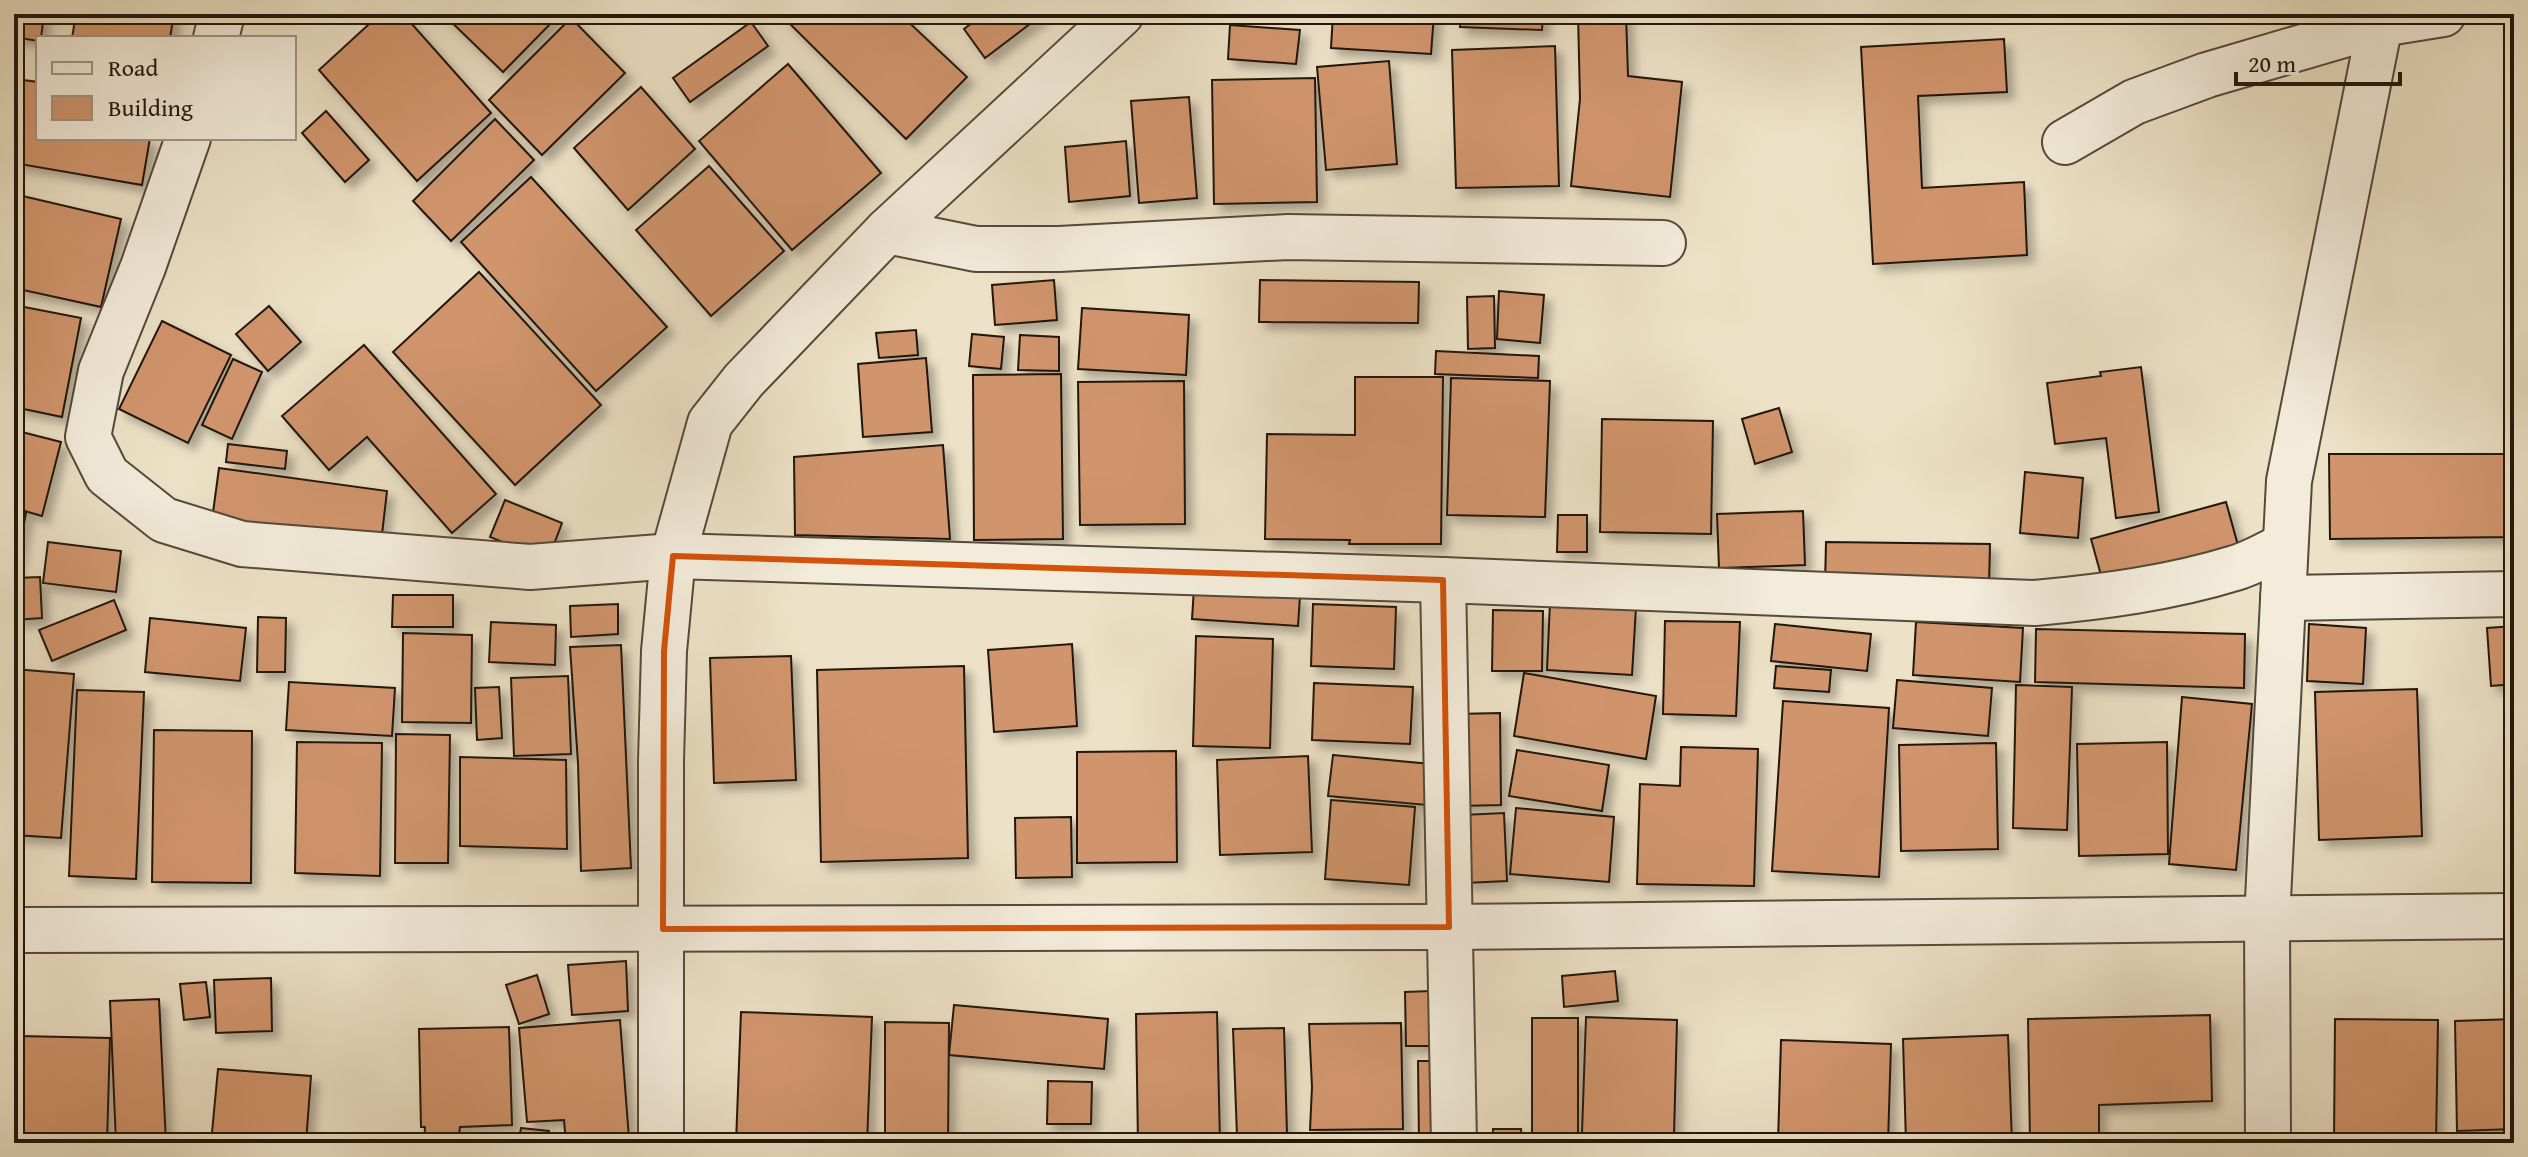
<svg xmlns="http://www.w3.org/2000/svg" width="2528" height="1157" viewBox="0 0 2528 1157" font-family="'Gentium Book Plus',serif">
<defs>
<filter id="shadow"><feDropShadow dx="7" dy="7" stdDeviation="4" flood-color="#0004"/></filter>
</defs>
<rect width="100%" height="100%" fill="#ede2c7"/>
<filter id="stains"><feTurbulence type="fractalNoise" baseFrequency=".0025" numOctaves="4"/><feColorMatrix values="0 0 0 0 .2 0 0 0 0 .09 0 0 0 0 .02 0 0 0 .5 -.17"/></filter>
<radialGradient id="worn" r=".72"><stop offset=".6" stop-color="#630" stop-opacity="0"/><stop offset="1" stop-color="#630" stop-opacity=".3"/></radialGradient>
<g fill="#d1956d" stroke="#22160b" stroke-width="2" filter="url(#shadow)">
<polygon points="14,14 44,14 41,38 38,41 14,37"/>
<polygon points="76,14 174,14 170,38 72,38"/>
<polygon points="380,14 403,14 491,113 417,181 319,70"/>
<polygon points="443,14 560,14 503,72"/>
<polygon points="780,14 900,14 967,77 906,139"/>
<polygon points="984,14 1043,14 985,58 964,29"/>
<polygon points="1333,14 1434,14 1431,54 1331,48"/>
<polygon points="1461,14 1543,14 1542,30 1460,27"/>
<polygon points="1578,14 1626,14 1628,76 1682,82 1670,197 1571,186 1580,99"/>
<polygon points="571,18 625,73 542,155 489,100"/>
<polygon points="751,22 768,46 690,102 673,78"/>
<polygon points="1230,25 1300,30 1296,64 1228,59"/>
<polygon points="2004,39 2007,92 1918,96 1922,188 2024,182 2027,255 1873,264 1861,47"/>
<polygon points="1555,46 1559,186 1456,188 1452,50"/>
<polygon points="1389,61 1397,164 1326,170 1317,67"/>
<polygon points="788,64 881,173 792,250 699,141"/>
<polygon points="1315,78 1317,202 1214,204 1212,80"/>
<polygon points="23,80 38,82 38,138 150,138 142,185 14,163 14,133"/>
<polygon points="641,87 695,149 628,210 574,148"/>
<polygon points="1189,97 1197,198 1139,203 1131,101"/>
<polygon points="326,111 369,160 345,182 302,133"/>
<polygon points="495,119 534,160 451,241 413,201"/>
<polygon points="1126,141 1130,196 1069,202 1065,147"/>
<polygon points="709,166 784,251 711,316 636,230"/>
<polygon points="531,177 667,327 596,391 461,242"/>
<polygon points="14,194 121,219 101,307 14,288"/>
<polygon points="479,272 601,405 515,485 393,352"/>
<polygon points="1054,280 1057,320 995,325 992,285"/>
<polygon points="1260,280 1419,282 1418,323 1259,322"/>
<polygon points="1499,291 1544,295 1540,343 1497,339"/>
<polygon points="1494,296 1495,348 1468,349 1467,297"/>
<polygon points="14,305 81,318 62,417 14,407"/>
<polygon points="269,306 301,342 268,371 236,334"/>
<polygon points="1082,308 1189,315 1186,375 1078,369"/>
<polygon points="162,321 231,355 188,443 119,409"/>
<polygon points="916,330 918,355 879,358 876,333"/>
<polygon points="972,334 1004,337 1001,369 969,366"/>
<polygon points="1020,335 1059,337 1059,371 1018,370"/>
<polygon points="364,345 496,494 452,533 367,437 329,470 282,416"/>
<polygon points="1436,351 1539,356 1538,378 1435,374"/>
<polygon points="926,358 932,432 863,437 858,364"/>
<polygon points="233,359 262,372 232,439 202,425"/>
<polygon points="2141,367 2159,512 2116,518 2106,438 2055,444 2047,383 2101,376 2100,372"/>
<polygon points="1061,374 1063,539 974,540 973,375"/>
<polygon points="1355,377 1443,377 1441,544 1349,544 1350,540 1265,539 1267,434 1355,435"/>
<polygon points="1451,378 1550,381 1545,517 1447,515"/>
<polygon points="1184,381 1185,524 1080,525 1078,382"/>
<polygon points="1779,408 1792,452 1755,464 1742,419"/>
<polygon points="1602,419 1713,421 1711,534 1600,532"/>
<polygon points="14,430 61,442 42,516 14,508"/>
<polygon points="228,444 287,451 285,469 226,462"/>
<polygon points="943,445 950,539 795,535 794,457"/>
<polygon points="2329,454 2514,454 2514,537 2330,539"/>
<polygon points="219,468 387,491 381,543 212,520"/>
<polygon points="2025,472 2083,478 2078,538 2020,533"/>
<polygon points="505,500 562,523 548,560 490,537"/>
<polygon points="2226,502 2239,549 2104,586 2091,539"/>
<polygon points="14,511 26,513 14,576"/>
<polygon points="1803,511 1805,565 1719,568 1717,514"/>
<polygon points="1558,515 1587,515 1587,552 1557,552"/>
<polygon points="48,542 121,551 116,592 43,583"/>
<polygon points="1826,542 1990,544 1989,587 1825,585"/>
<polygon points="40,577 42,618 14,620 14,578"/>
<polygon points="1194,588 1300,596 1298,626 1192,619"/>
<polygon points="393,595 453,595 453,627 392,627"/>
<polygon points="114,600 126,630 52,661 39,630"/>
<polygon points="1550,602 1636,607 1632,675 1547,670"/>
<polygon points="618,604 618,634 571,637 570,606"/>
<polygon points="1313,604 1396,607 1394,669 1311,666"/>
<polygon points="1493,610 1543,611 1542,671 1492,671"/>
<polygon points="258,617 286,618 285,672 257,672"/>
<polygon points="150,618 246,628 240,681 145,672"/>
<polygon points="1665,621 1740,622 1736,716 1663,714"/>
<polygon points="491,622 556,625 555,665 489,662"/>
<polygon points="1916,622 2023,628 2020,682 1913,675"/>
<polygon points="1775,624 1871,634 1867,671 1771,661"/>
<polygon points="2309,624 2366,628 2363,684 2307,681"/>
<polygon points="2514,626 2514,684 2491,686 2487,628"/>
<polygon points="2036,629 2245,634 2244,688 2035,682"/>
<polygon points="403,633 472,635 471,723 402,722"/>
<polygon points="1196,636 1273,639 1270,748 1193,746"/>
<polygon points="1072,644 1077,726 994,732 988,650"/>
<polygon points="621,645 631,868 581,871 578,763 570,647"/>
<polygon points="791,656 796,780 714,783 710,658"/>
<polygon points="964,666 968,858 821,862 817,670"/>
<polygon points="1776,666 1831,670 1829,692 1774,688"/>
<polygon points="14,669 74,674 61,838 14,835"/>
<polygon points="1524,673 1656,696 1646,759 1514,736"/>
<polygon points="568,676 571,754 514,756 511,678"/>
<polygon points="1897,680 1992,688 1988,736 1893,728"/>
<polygon points="289,682 395,688 392,736 286,730"/>
<polygon points="1314,683 1413,687 1410,744 1312,740"/>
<polygon points="2016,685 2072,687 2067,830 2013,828"/>
<polygon points="499,687 502,738 477,740 475,688"/>
<polygon points="2417,689 2422,836 2319,840 2315,692"/>
<polygon points="77,690 144,692 136,879 69,876"/>
<polygon points="2182,697 2252,704 2236,870 2169,864"/>
<polygon points="1783,701 1889,708 1879,877 1772,871"/>
<polygon points="1500,713 1501,805 1458,806 1456,714"/>
<polygon points="154,730 252,731 251,883 152,882"/>
<polygon points="396,734 450,735 448,863 395,863"/>
<polygon points="297,742 382,743 380,876 295,873"/>
<polygon points="2167,742 2168,854 2079,856 2077,744"/>
<polygon points="1996,743 1998,849 1901,851 1899,745"/>
<polygon points="1681,747 1758,749 1754,886 1637,884 1640,784 1680,786"/>
<polygon points="1517,750 1609,765 1602,811 1509,796"/>
<polygon points="1176,751 1177,862 1077,863 1077,752"/>
<polygon points="1333,755 1431,764 1427,805 1328,796"/>
<polygon points="1308,756 1312,852 1220,855 1217,760"/>
<polygon points="460,757 566,760 567,849 460,846"/>
<polygon points="1331,800 1415,807 1409,885 1325,879"/>
<polygon points="1516,808 1614,817 1609,882 1510,874"/>
<polygon points="1504,813 1507,881 1465,883 1462,815"/>
<polygon points="1071,817 1072,877 1016,878 1015,818"/>
<polygon points="626,961 628,1011 572,1015 568,965"/>
<polygon points="1615,971 1618,1001 1564,1007 1562,976"/>
<polygon points="537,975 549,1014 519,1024 506,985"/>
<polygon points="271,978 272,1031 216,1033 214,980"/>
<polygon points="206,982 210,1017 184,1020 180,984"/>
<polygon points="1430,991 1431,1046 1406,1046 1405,992"/>
<polygon points="159,999 166,1143 116,1143 110,1001"/>
<polygon points="954,1005 1108,1019 1104,1069 949,1055"/>
<polygon points="741,1012 872,1017 867,1143 736,1143"/>
<polygon points="1217,1012 1220,1143 1138,1143 1136,1014"/>
<polygon points="2210,1015 2212,1101 2099,1105 2099,1143 2030,1143 2028,1019"/>
<polygon points="1586,1017 1677,1020 1674,1135 1582,1133"/>
<rect x="1532" y="1018" width="46" height="125"/>
<polygon points="2335,1019 2438,1020 2436,1143 2334,1143"/>
<polygon points="2514,1019 2514,1129 2457,1131 2455,1021"/>
<polygon points="620,1020 629,1139 566,1143 564,1120 527,1122 519,1028"/>
<polygon points="885,1022 949,1023 948,1143 885,1143"/>
<polygon points="1401,1023 1403,1129 1310,1130 1312,1087 1309,1024"/>
<polygon points="509,1027 512,1125 460,1127 458,1143 424,1143 425,1127 421,1127 419,1029"/>
<polygon points="1284,1028 1287,1134 1237,1136 1233,1029"/>
<polygon points="2008,1035 2012,1143 1906,1143 1903,1039"/>
<polygon points="20,1036 110,1038 107,1143 17,1143"/>
<polygon points="1781,1040 1891,1044 1888,1143 1778,1143"/>
<polygon points="1418,1061 1443,1061 1446,1143 1419,1143"/>
<polygon points="218,1069 311,1076 306,1143 211,1143"/>
<polygon points="1048,1081 1092,1082 1091,1124 1047,1124"/>
<polygon points="521,1128 549,1131 548,1143 518,1143"/>
<polygon points="1493,1129 1521,1129 1522,1143 1493,1143"/>
</g>
<g fill="none" stroke-linecap="round" stroke-linejoin="round">
<g stroke="#55493a" stroke-width="48">
<g id="minor">
<polyline points="216,38 222,14"/>
<path d="M188 138 143 267 101 371 88 437 107 475 164 520 242 544 530 567 673 556 1443 580 2035 603C2102 597 2170 588 2235 568 2252 563 2269 553 2285 545"/>
<polyline points="2065,142 2134,102 2207,75 2381,24 2443,14"/>
<polyline points="887,231 976,249 1059,249 1288,237 1663,243"/>
<polyline points="1443,580 1454,1143"/>
<polyline points="2283,598 2514,594"/>
<polyline points="14,930 1449,927 2514,916"/>
<polyline points="661,1143 661,761 664,651 673,556 710,423 744,380 887,231 1121,14"/>
<polyline points="2268,1143 2267,919 2289,481 2382,14"/>
</g>
</g>
<use href="#minor" stroke="#f3ecdb" stroke-width="44"/>
</g>
<path fill="none" stroke="#d4520c" stroke-width="6" stroke-linejoin="round" d="M673 556 1443 580 1449 927 663 929 664 651Z"/>
<rect width="2528" height="1157" fill="none" stroke="#ede2c7" stroke-width="48"/>
<rect x="16" y="16" width="2496" height="1125" fill="none" stroke="#22160b" stroke-width="4"/>
<rect x="24" y="24" width="2480" height="1109" fill="none" stroke="#22160b" stroke-width="2"/>
<rect x="36" y="36" width="260" height="104" fill="#f3ecdb" stroke="#9f9688" stroke-width="2"/>
<rect x="52" y="62" width="40" height="12" fill="#f3ecdb" stroke="#9f9688" stroke-width="2"/>
<text x="108" y="76" font-size="24" fill="#22160b">Road</text>
<rect x="52" y="96" width="40" height="24" fill="#d1956d" stroke="#9f9688" stroke-width="2"/>
<text x="108" y="116" font-size="24" fill="#22160b">Building</text>
<path d="M2236 72v12h164v-12" fill="none" stroke="#22160b" stroke-width="4"/>
<text x="2248" y="72" font-size="24" fill="#22160b" stroke="#f3ecdb" stroke-width="6" paint-order="stroke">20 m</text>
<rect width="100%" height="100%" filter="url(#stains)"/>
<rect width="100%" height="100%" fill="url(#worn)"/>
</svg>
